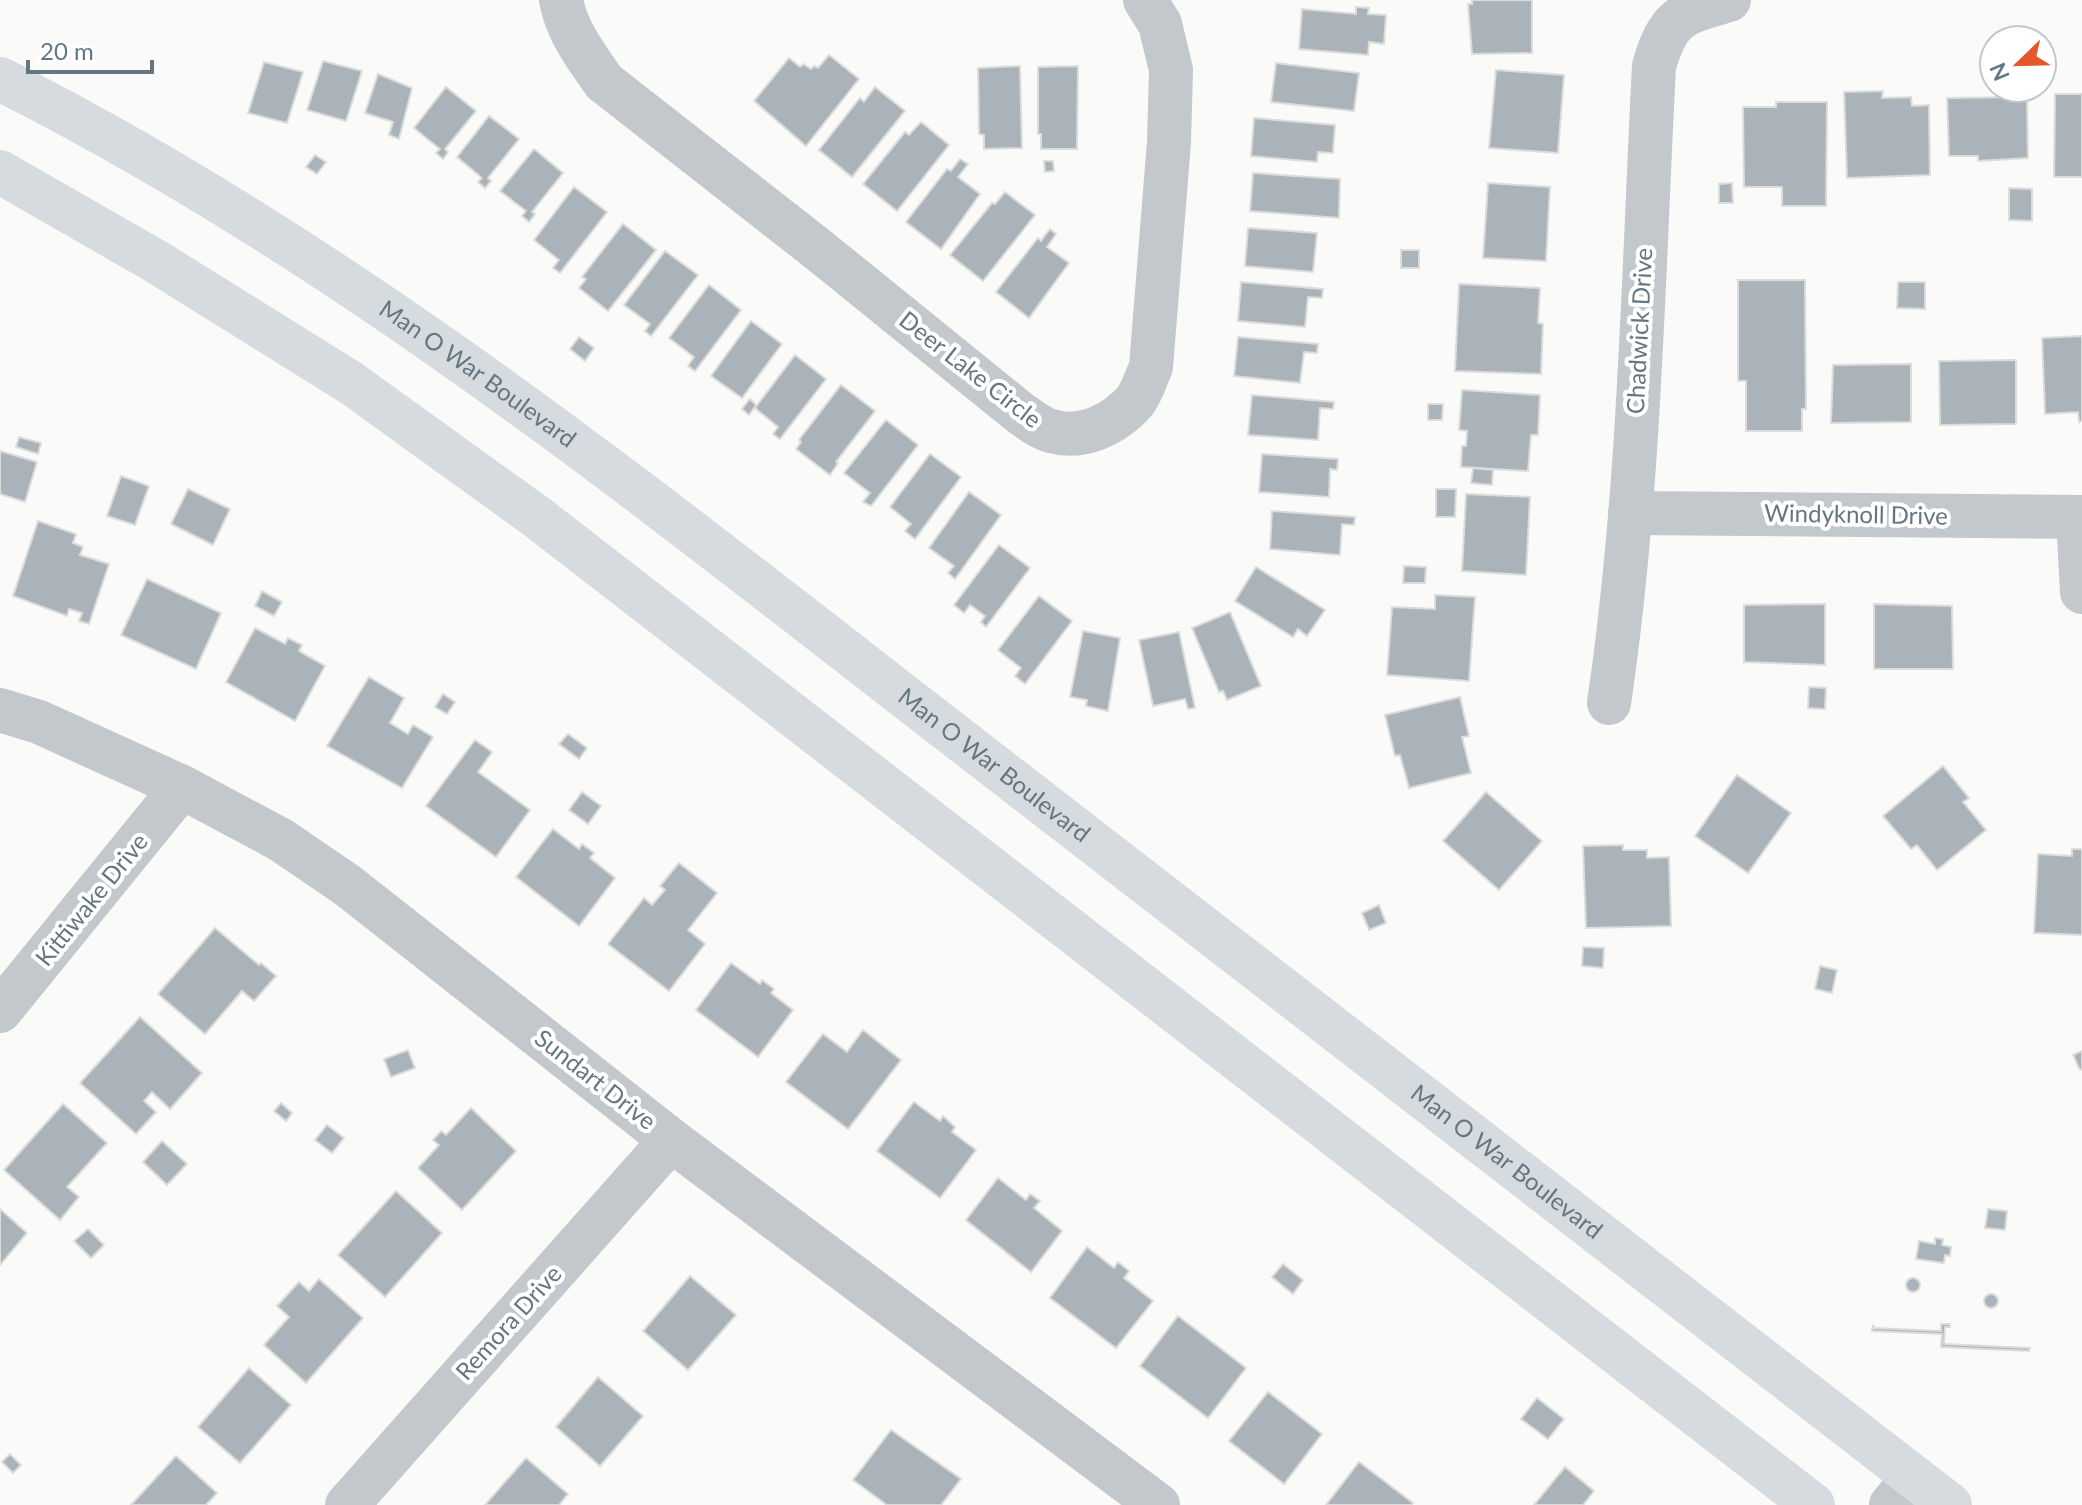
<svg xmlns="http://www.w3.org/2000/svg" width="2082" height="1505" viewBox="0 0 2082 1505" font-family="Lato,sans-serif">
<rect width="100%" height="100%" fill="#fafaf8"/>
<g fill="#aab3b9" stroke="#dcdcda" stroke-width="2">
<polygon points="1472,0 1532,0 1532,53 1472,54 1468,4 1472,4"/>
<polygon points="1356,7 1369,8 1368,14 1386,15 1384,44 1369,42 1368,55 1299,49 1302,9 1356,14"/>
<polygon points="829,55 859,79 806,146 754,101 789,58 800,67 803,64 811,69 814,66 818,68"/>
<polygon points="323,61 362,71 346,121 307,110"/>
<polygon points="264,62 303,72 287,123 248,113"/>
<polygon points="1276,63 1359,73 1354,111 1271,102"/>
<polygon points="1020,66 1022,148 984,149 984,135 979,134 978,68"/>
<polygon points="1078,66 1077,149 1041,149 1041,134 1038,134 1038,67"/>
<polygon points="1496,70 1564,75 1558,153 1489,148"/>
<polygon points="378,74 412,88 399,139 389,135 393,122 365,113"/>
<polygon points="446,87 476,111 445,149 448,152 443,159 436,153 440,149 414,128"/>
<polygon points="875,87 905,111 852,177 819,150 860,98 864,102"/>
<polygon points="1883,91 1882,98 1911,97 1912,106 1929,105 1930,175 1847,178 1844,92"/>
<polygon points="2055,94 2082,94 2082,177 2054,177"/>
<polygon points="2027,97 2028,158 1978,161 1978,156 1949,156 1947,98"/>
<polygon points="1776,102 1827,102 1826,206 1782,206 1782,187 1744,187 1743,107 1776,107"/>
<polygon points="489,116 519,139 488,178 491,181 485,188 478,182 482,178 457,157"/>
<polygon points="1254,118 1335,125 1333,153 1318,152 1317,162 1251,156"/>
<polygon points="921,122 949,145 897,211 863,184 905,132 909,135"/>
<polygon points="534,149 563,173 532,212 535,214 529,222 522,216 526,211 500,191"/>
<polygon points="315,155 326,162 317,174 306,167"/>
<polygon points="960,159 968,164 958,177 980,194 941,249 906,222 947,169 951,171"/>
<polygon points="1044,161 1053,161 1054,171 1045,172"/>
<polygon points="1253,173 1340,179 1339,218 1250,211"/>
<polygon points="1488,183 1550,187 1546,261 1483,258"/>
<polygon points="1732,183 1733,203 1719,203 1719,184"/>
<polygon points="574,187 607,212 560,273 553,268 559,260 534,240"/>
<polygon points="2009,188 2032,189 2032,221 2009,220"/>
<polygon points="1005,192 1035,215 983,281 950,255 992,203 995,204"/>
<polygon points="623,224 656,250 608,311 579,288 586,279 582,277"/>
<polygon points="1248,228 1317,233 1313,272 1245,266"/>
<polygon points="1050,229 1056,234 1047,247 1069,263 1029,318 996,292 1038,238 1041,241"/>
<rect x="1401" y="250" width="18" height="18"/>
<polygon points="665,251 698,275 651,336 645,331 650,324 624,305"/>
<polygon points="1738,280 1805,280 1806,409 1802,409 1802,431 1746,431 1746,381 1738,381"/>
<polygon points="1241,282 1323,289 1322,298 1308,297 1305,327 1238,321"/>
<polygon points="1898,282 1925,282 1925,309 1897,308"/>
<polygon points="1459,284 1540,288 1538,323 1543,324 1541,374 1455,371"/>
<polygon points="709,285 741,310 695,371 688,366 694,357 669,338"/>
<polygon points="751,321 782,344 742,398 711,376"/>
<polygon points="2082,336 2082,421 2079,422 2078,412 2045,414 2042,338"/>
<polygon points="579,337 594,348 585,361 570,349"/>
<polygon points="1238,337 1318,344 1317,353 1304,352 1300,383 1234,376"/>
<polygon points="795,355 826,379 780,439 773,434 778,427 755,408"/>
<polygon points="2016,360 2016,424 1940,425 1939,361"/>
<polygon points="1911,364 1911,422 1831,423 1833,365"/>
<polygon points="841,385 875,411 836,462 838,463 830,475 796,449 801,442 799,440"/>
<polygon points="1462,390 1540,395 1538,435 1531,435 1528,471 1461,467 1462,446 1466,446 1467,431 1459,430"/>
<polygon points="1252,395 1334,402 1333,409 1320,408 1318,440 1248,435"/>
<polygon points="750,399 756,405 749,415 742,409"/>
<polygon points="1428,404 1443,404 1442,420 1428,420"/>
<polygon points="886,420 918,445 871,506 863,502 870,493 844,473"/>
<polygon points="19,437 41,443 38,454 16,447"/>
<polygon points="0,451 37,462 25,502 0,494"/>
<polygon points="930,454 961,477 915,539 905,531 911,524 890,507"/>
<polygon points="1262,454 1338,459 1337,470 1330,469 1329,497 1259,492"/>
<polygon points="1473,468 1493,470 1492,485 1471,483"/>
<polygon points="121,476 149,486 135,525 107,516"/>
<polygon points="188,489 230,509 213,545 171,524"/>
<polygon points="1436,489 1456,489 1455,517 1436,517"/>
<polygon points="969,492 1001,515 955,579 948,573 954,566 929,548"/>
<polygon points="1466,494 1530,497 1526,575 1462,571"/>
<polygon points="1272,511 1355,517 1354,525 1342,524 1340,555 1270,549"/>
<polygon points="38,521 76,534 73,543 83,547 80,555 109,564 89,624 79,621 82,613 69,609 67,616 13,596"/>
<polygon points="999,545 1030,568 986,627 981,622 985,616 970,605 964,613 954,605"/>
<polygon points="1404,566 1426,567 1425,583 1403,583"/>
<polygon points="1256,567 1325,610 1307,636 1298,629 1293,637 1235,601"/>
<polygon points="147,579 221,613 196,669 121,635"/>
<polygon points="262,591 282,602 274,616 255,606"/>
<polygon points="1435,595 1475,597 1469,681 1387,675 1392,607 1435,609"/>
<polygon points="1039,596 1072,621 1025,684 1015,676 1021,668 998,650"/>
<polygon points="1825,604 1825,665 1744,662 1744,605"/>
<polygon points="1874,604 1952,606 1953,669 1874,669"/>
<polygon points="1230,612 1261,686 1227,700 1223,691 1219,692 1192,628"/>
<polygon points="255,628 285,644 288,638 302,645 299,651 325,666 295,721 226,682"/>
<polygon points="1083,631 1120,638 1108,711 1086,706 1087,700 1070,697"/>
<polygon points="1179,632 1195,708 1188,709 1185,699 1153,706 1139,640"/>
<polygon points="369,677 404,698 390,723 408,734 413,725 433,737 402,788 327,746"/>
<polygon points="1809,687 1826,688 1825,709 1808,708"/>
<polygon points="443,694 455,702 447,714 435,707"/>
<polygon points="1460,697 1469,736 1462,737 1471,773 1409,788 1400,755 1395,756 1385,715"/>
<polygon points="568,734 587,748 579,759 559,744"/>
<polygon points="475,740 492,752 478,772 530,810 496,857 426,806"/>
<polygon points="1943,766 1969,798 1963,802 1986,830 1937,870 1917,845 1911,849 1883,816"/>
<polygon points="1737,775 1791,813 1748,873 1695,836"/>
<polygon points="582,792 601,806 588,824 569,810"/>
<polygon points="1486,792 1542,841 1499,890 1443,841"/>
<polygon points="553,829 579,849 582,844 594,853 590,858 615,878 579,926 516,877"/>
<polygon points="1623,845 1623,850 1647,850 1647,858 1669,857 1671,926 1586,928 1583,846"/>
<polygon points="2072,849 2082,849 2082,935 2034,933 2038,854 2072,856"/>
<polygon points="679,863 717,893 688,930 705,944 669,991 608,944 644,898 652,905 665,890 660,886"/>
<polygon points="1379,905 1386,923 1369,930 1362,913"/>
<polygon points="215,928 259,965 261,963 276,976 254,1001 242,991 205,1034 158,994"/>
<polygon points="1583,947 1604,948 1603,968 1582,966"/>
<polygon points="731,963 760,984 762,980 774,989 771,993 793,1010 758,1057 696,1010"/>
<polygon points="1820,966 1837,970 1832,993 1815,989"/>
<polygon points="140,1017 202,1073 170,1109 152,1092 144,1101 156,1112 136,1134 80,1083"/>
<polygon points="863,1030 901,1060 848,1129 786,1082 823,1034 847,1052"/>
<polygon points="408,1050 415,1068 391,1077 384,1059"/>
<polygon points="2082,1051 2082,1069 2080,1070 2073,1055"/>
<polygon points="914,1102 940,1121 943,1116 955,1127 952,1132 976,1150 940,1198 877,1151"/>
<polygon points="281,1103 292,1113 286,1121 274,1111"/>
<polygon points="63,1104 107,1143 67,1187 79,1197 60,1220 4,1170"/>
<polygon points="471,1108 516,1151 462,1210 418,1168 439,1145 433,1140 441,1131 446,1135"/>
<polygon points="327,1125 344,1138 332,1153 315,1140"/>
<polygon points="162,1141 187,1164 167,1185 143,1162"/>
<polygon points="998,1178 1026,1200 1030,1194 1040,1201 1034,1208 1062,1231 1031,1272 966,1220"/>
<polygon points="396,1191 442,1233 385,1297 338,1255"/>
<polygon points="0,1209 27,1233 0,1265"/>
<polygon points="1988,1209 2007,1211 2005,1230 1985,1228"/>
<polygon points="88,1229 104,1245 91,1258 74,1241"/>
<polygon points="1935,1238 1943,1239 1942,1245 1951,1247 1950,1256 1945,1255 1944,1263 1916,1259 1919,1241 1935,1244"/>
<polygon points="1087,1247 1114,1268 1118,1262 1129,1271 1124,1278 1153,1301 1116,1348 1050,1298"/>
<polygon points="1283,1264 1303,1280 1293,1294 1272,1277"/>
<polygon points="690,1276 736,1315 688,1370 643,1331"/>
<circle cx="1913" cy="1285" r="7"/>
<polygon points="319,1279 363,1318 306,1383 264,1345 289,1317 277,1306 299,1282 309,1291"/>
<circle cx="1991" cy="1301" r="7"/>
<polygon points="1178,1316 1246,1368 1208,1418 1140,1366"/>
<polygon points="1941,1324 1950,1324 1950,1327 1945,1327 1944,1344 2030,1348 2029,1351 1941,1347 1942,1334 1872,1331 1873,1325 1874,1328 1941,1331"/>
<polygon points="249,1368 291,1405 240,1463 198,1427"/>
<polygon points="598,1377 643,1416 600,1466 556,1427"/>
<polygon points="1268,1392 1322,1434 1284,1484 1229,1441"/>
<polygon points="1537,1398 1564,1419 1548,1439 1521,1419"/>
<polygon points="891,1430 961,1479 941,1505 887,1505 853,1480"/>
<polygon points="10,1454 21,1465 13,1473 2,1462"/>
<polygon points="176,1456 217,1493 206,1505 131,1505"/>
<polygon points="526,1458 568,1494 559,1505 485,1505"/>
<polygon points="1359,1462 1413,1503 1411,1505 1326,1505"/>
<polygon points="1565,1467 1594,1491 1583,1505 1534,1505"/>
</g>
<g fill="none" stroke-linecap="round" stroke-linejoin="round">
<g stroke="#c3c8cc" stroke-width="44">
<path d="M561 0C567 32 586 56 604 82L815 247 1019 412C1029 419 1040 428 1051 431 1082 440 1114 425 1135 401 1142 392 1146 378 1151 367L1169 142 1171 70 1160 24 1145 0"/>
<polyline points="1630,513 2082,517"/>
<polyline points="2078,517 2082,592"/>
<path d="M1609 703C1640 493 1643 278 1654 66 1669 15 1681 14 1729 0"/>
<polyline points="0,710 39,722 182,787 281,840 347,885 671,1140 1158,1505"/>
<polyline points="0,1011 182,787"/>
<polyline points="347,1505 671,1140"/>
<polyline points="1891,1505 1914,1477"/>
</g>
<g stroke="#d6dbdf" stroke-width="44">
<path id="s1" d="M0 79C338 249 633 486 931 717 1271 979 1610 1243 1950 1505"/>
<polyline points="0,172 157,262 351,383 537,517 1813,1505"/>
</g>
</g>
<g text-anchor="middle" stroke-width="8" stroke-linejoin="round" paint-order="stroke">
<g font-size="24" fill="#657683" stroke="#fff">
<text transform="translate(1640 331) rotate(-87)" y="8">Chadwick Drive</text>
<text transform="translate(970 370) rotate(38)" y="8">Deer Lake Circle</text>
<text dy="8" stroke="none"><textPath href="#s1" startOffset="562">Man O War Boulevard</textPath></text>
<text transform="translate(1856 515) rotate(1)" y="8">Windyknoll Drive</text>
<text dy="8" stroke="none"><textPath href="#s1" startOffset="1210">Man O War Boulevard</textPath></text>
<text transform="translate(92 900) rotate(-51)" y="8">Kittiwake Drive</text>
<text transform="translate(595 1080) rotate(38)" y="8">Sundart Drive</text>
<text dy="8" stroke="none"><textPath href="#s1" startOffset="1858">Man O War Boulevard</textPath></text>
<text transform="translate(509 1323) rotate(-48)" y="8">Remora Drive</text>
</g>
</g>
<g transform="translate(2018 64) rotate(247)"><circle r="38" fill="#ffffff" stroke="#c1c8cd" stroke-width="2"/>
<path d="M0-6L14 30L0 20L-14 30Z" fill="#e4572e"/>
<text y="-12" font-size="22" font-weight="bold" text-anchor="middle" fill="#657683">N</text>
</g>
<path d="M28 60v12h124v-12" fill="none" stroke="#657683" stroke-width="4"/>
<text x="40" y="60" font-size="24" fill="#657683" stroke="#ffffff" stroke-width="6" paint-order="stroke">20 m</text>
</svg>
